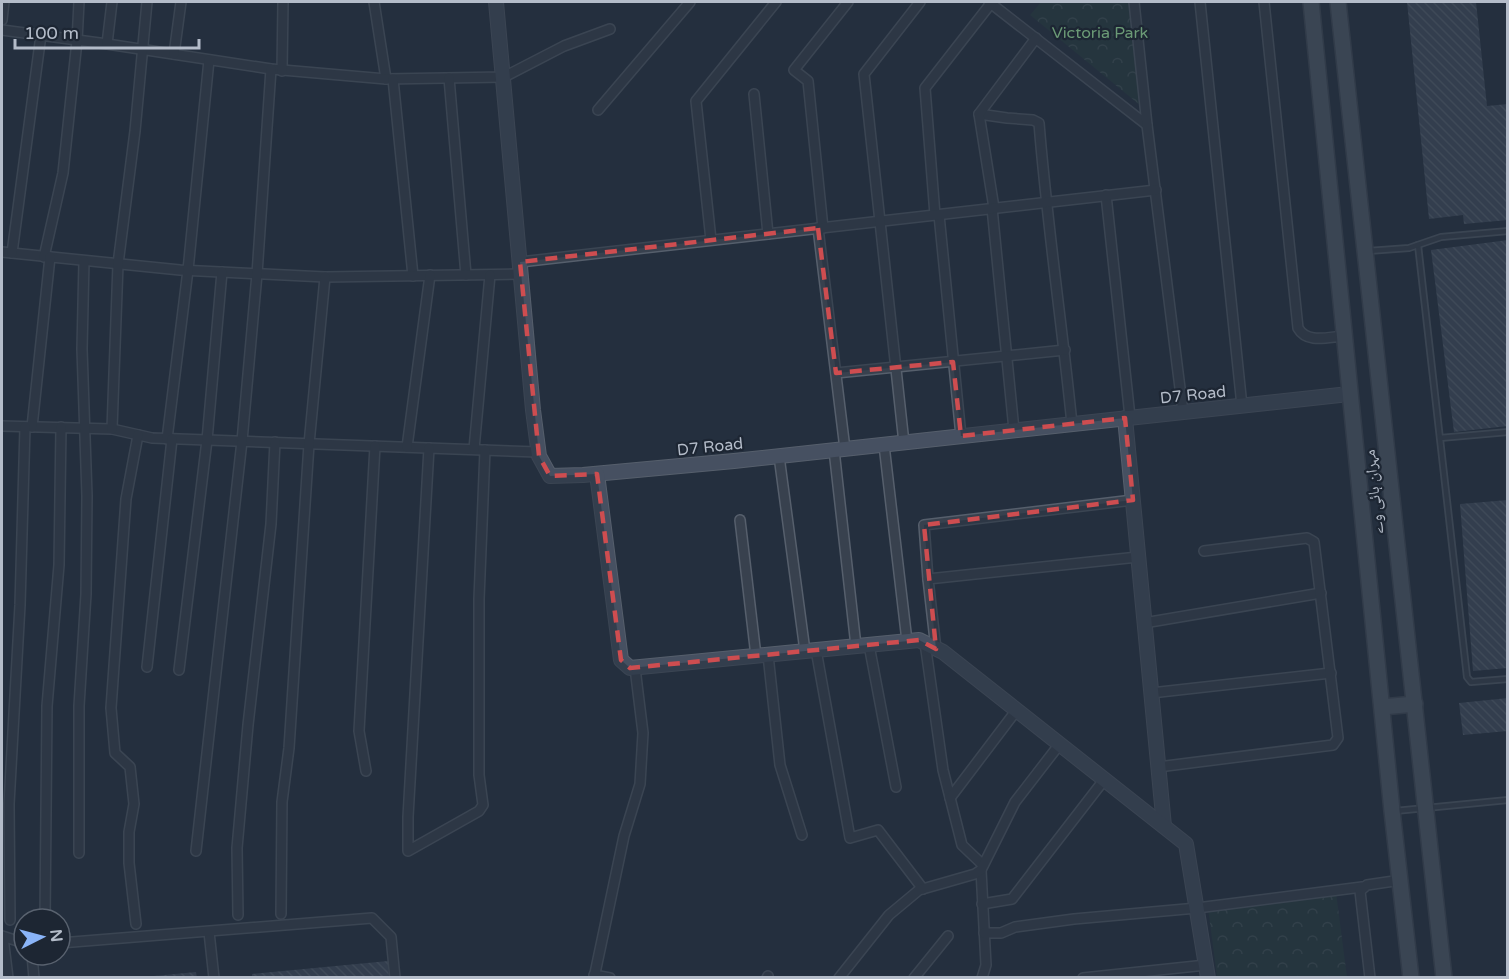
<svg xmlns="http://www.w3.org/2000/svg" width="1509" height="979" viewBox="0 0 1509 979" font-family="'Varela Round','Noto Naskh Arabic',sans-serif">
<defs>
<pattern id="park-crowns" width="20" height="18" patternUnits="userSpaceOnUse" patternTransform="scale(1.5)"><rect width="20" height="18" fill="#263c3f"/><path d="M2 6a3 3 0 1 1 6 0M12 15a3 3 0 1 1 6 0" fill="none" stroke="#435659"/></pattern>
<pattern id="building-back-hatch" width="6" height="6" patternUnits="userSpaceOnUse" patternTransform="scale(1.5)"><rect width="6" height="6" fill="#455162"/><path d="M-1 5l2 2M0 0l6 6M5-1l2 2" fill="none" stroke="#5d6877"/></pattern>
</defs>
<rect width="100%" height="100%" fill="#242f3e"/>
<g fill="url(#park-crowns)">
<polygon points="1041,2 1129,2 1141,106 1030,15"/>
<polygon points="1336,892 1347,977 1217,977 1208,908"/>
</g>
<g fill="url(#building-back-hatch)">
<polygon points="1407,2 1476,2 1487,106 1508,104 1508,220 1464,224 1463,215 1429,219"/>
<polygon points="1508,240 1508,426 1454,432 1431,250"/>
<polygon points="1508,500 1508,668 1473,671 1460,504"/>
<polygon points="1508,698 1508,731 1463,735 1459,703"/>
<polygon points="388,961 389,978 252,978 252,974"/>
<polygon points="196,972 197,978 154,978 154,976"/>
</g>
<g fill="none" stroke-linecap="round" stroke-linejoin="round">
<g stroke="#565f6c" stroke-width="8">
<g id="lane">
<polyline points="1418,245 1467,677 1471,682 1508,679"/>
<polyline points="1368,251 1409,248 1441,237 1508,231"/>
<polyline points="1440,438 1508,432"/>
<polyline points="1395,811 1508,800"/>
</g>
</g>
<g stroke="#565f6c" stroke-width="12">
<g id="street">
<polyline points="374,2 386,79"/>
<polyline points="989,2 1147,125"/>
<polyline points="1134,2 1147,125 1183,412"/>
<polyline points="1200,2 1242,406"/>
<path d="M1264 2 1298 328C1307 344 1328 337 1344 336"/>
<polyline points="2,20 4,2"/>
<polyline points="2,30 107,44 271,69 386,79 504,77 564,46 610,29"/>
<polyline points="107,44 112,2"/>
<polyline points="174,54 181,2"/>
<polyline points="282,71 283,2"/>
<polyline points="449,78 466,275"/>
<polyline points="393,79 413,276"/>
<polyline points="754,94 768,234"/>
<polyline points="598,110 690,2"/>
<path d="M979 114 1007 118 1033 120 1039 123C1047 224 1062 324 1072 424"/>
<polyline points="1106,195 1130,417"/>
<polyline points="992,208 1014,430"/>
<polyline points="994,208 979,114 1036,38"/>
<polyline points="935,215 925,88 992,2"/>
<polyline points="939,215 961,436"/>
<polyline points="818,228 845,449"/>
<polyline points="823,228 808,81 794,70 848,2"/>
<polyline points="711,240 696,101 776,2"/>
<polyline points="2,252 180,270 325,277 521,274"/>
<polyline points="12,253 41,35"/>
<polyline points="44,257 63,173 77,41 79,2"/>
<polyline points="520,262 1156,190"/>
<polyline points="836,373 1065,350"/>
<polyline points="2,426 112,429 152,438 538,452"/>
<polyline points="32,427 50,257"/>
<polyline points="112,429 118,264 135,131 147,2"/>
<polyline points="167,439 188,270 209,60"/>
<polyline points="904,443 864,74 920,2"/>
<polyline points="884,445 907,641"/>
<polyline points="407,447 430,275"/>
<polyline points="429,448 408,817 408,851 479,811 483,805 479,775 479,599 485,450"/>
<polyline points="474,449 490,275"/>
<polyline points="834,450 856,646"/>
<polyline points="779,456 805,651"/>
<polyline points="740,520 756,656"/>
<polyline points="928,579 924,525 1133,500"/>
<polyline points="1144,623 1321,593"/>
<polyline points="925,643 943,770 962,845 983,865"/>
<polyline points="869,645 896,787"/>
<polyline points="936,649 928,579 1138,557"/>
<polyline points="816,650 850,838 878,830 923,889"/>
<polyline points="768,655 780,765 802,835"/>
<polyline points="147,667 172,439"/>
<polyline points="179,670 207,440 222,272"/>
<polyline points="1151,693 1331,673"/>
<polyline points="1158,767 1333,745 1338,738 1314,542 1307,538 1204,551"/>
<polyline points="366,771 359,731 375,446"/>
<polyline points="950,798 1016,711"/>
<polyline points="196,851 242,441 257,274 271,69"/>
<polyline points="79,853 79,706 86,594 87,496 82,349 84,261"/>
<polyline points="981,870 986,965 982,978"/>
<polyline points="982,904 1012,899 1104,780"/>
<polyline points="281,914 282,802 289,748 309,444 325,277"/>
<polyline points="238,915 237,848 248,725 271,524 275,442"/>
<polyline points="45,919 47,706 59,565 61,427"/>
<polyline points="10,920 9,804 20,605 25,427"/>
<polyline points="136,924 129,863 129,832 134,804 130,767 115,753 111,708 126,499 138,435"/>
<polyline points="209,932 214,978"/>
<polyline points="984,933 1001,933 1015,927 1074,919 1197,908 1362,887"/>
<polyline points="2,936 24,943"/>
<polyline points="3,937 8,978"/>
<polyline points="60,943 372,918 391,937 395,978"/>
<polyline points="32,955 34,978"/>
<polyline points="594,975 610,978"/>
<polyline points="594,978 624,836 640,784 643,733 635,668"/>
<polyline points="767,978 768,976"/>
<polyline points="839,978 889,915 919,890 975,874 981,870 1015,802 1059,745"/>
<polyline points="914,978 948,936"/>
<polyline points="1083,978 1206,965"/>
<polyline points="1370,978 1360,891 1367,885 1401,880"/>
</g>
</g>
<g stroke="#565f6c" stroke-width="16">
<g id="secondary">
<polyline points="496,2 533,410 539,456 550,476 583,475 734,461 1349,394"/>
<polyline points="1125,418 1164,826"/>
<polyline points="597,474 621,660 630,668 919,640 943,652 1186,844 1208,978"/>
</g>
</g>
<g stroke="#414a57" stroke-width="18">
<g id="primary">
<polyline points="1311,2 1392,811 1411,978"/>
<polyline points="1338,2 1444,978"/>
<polyline points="1382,707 1415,704"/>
</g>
</g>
<use href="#lane" stroke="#38414e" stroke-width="4.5"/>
<use href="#street" stroke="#38414e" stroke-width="9"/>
<use href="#secondary" stroke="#465061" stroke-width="14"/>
<use href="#primary" stroke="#56606e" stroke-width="15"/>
</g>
<path d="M0 0H1509V979H0ZM818 228 836 373 953 362 961 436 1125 418 1133 500 924 525 936 649 919 640 630 668 621 660 597 474 550 476 539 456 520 262Z" fill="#242f3e" fill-opacity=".55" fill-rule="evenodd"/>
<path fill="none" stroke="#ce4d50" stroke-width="4.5" stroke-dasharray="12 8" stroke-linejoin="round" d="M818 228 836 373 953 362 961 436 1125 418 1133 500 924 525 936 649 919 640 630 668 621 660 597 474 550 476 539 456 520 262Z"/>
<g text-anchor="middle" stroke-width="4.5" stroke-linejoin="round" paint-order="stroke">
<g font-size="16" fill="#6b9a76" stroke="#1d2633">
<text x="1100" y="38">Victoria Park</text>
</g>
<g font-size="16" fill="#b4bcc9" stroke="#1d2633">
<text transform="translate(1193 394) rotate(-6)" y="6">D7 Road</text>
<text transform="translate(710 446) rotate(-6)" y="6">D7 Road</text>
<text transform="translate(1373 492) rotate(-96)" y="6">مہران ہائی وے</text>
</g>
</g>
<rect width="1509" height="979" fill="none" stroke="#b4bcc9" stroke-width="6"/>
<g transform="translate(42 937) rotate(84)"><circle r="28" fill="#1d2633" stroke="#59626f" stroke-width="1.5"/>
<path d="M0-4.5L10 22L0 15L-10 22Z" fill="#8ab4f8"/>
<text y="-9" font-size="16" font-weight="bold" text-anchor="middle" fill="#b4bcc9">N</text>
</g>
<path d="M15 39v9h184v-9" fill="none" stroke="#b4bcc9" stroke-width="3"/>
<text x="24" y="39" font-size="18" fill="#b4bcc9" stroke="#1d2633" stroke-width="4.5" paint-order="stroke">100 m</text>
</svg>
